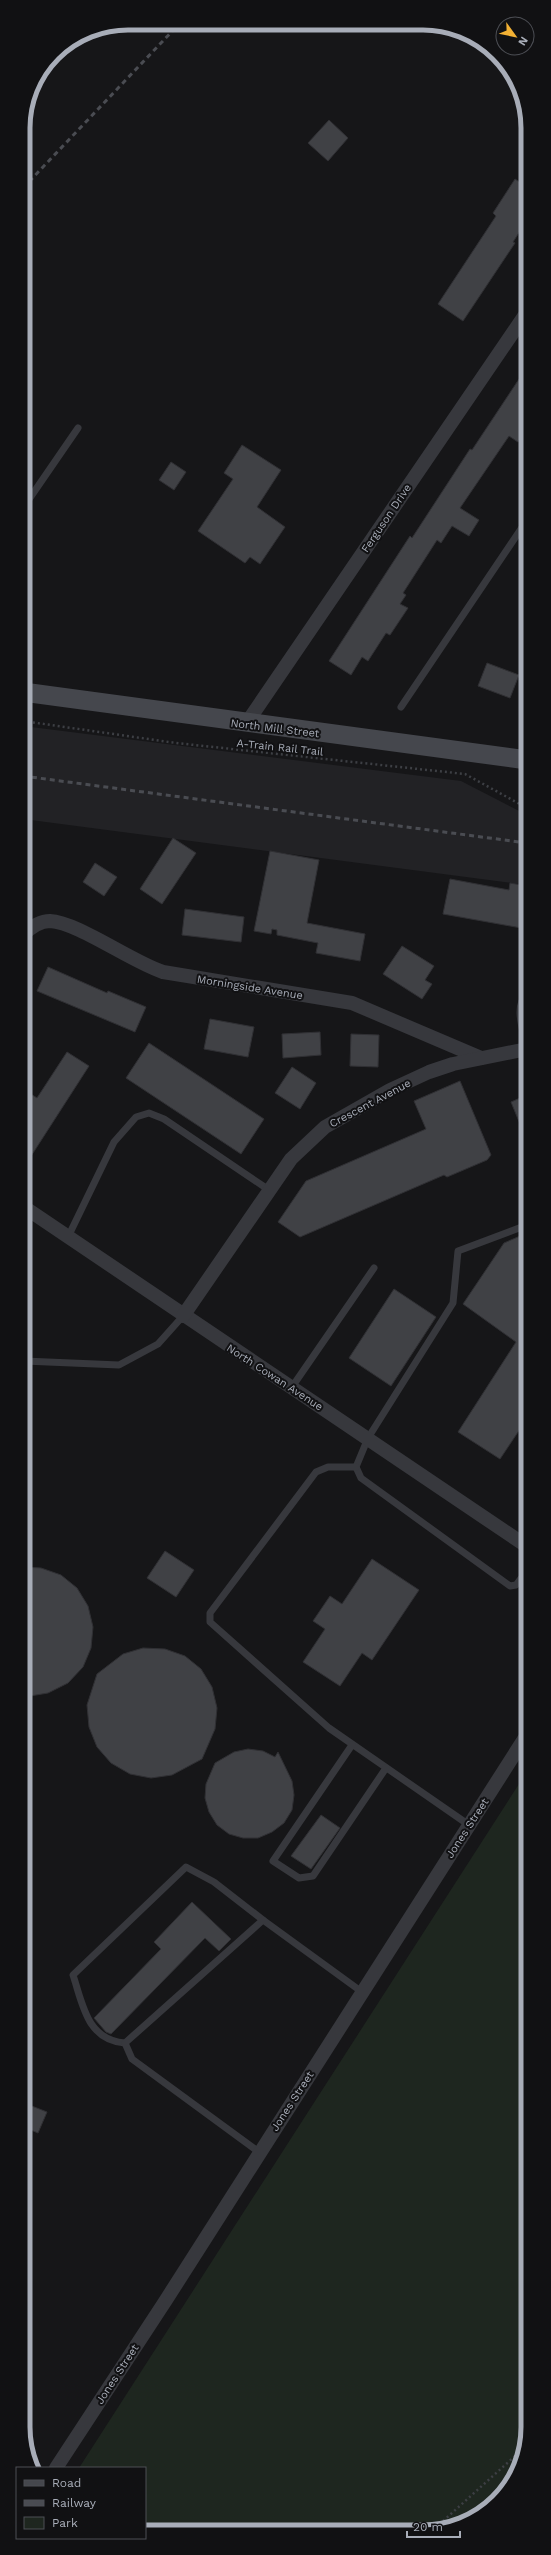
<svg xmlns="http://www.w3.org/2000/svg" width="551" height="2555" viewBox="0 0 551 2555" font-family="'Work Sans',sans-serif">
<rect width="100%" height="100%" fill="#161618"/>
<polygon fill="#222225" points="23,726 461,781 527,815 527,885 23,819"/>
<polygon fill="#1e261f" points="528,1770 528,2433 520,2467 497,2501 470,2521 436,2531 145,2530 145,2468 79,2468"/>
<g fill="#404145" stroke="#303034">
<polygon points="329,120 348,138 328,161 308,143"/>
<polygon points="515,179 527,187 527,220 513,242 515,243 463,321 438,304 496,216 493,213"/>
<polygon points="527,367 527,428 518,442 509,436 460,508 479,520 469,536 452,526 441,543 437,540 403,593 406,595 400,604 408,608 390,635 386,633 368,661 362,657 351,675 329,661 410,536 412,538 470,449 472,450"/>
<polygon points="242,445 281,470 257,507 285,527 260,564 250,557 245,563 198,531 233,479 224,473"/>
<polygon points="171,462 186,472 174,490 159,480"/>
<polygon points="487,663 519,675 510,698 478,686"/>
<polygon points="173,838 196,853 162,904 140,889"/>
<polygon points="270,851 319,860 307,923 365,934 360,961 316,953 318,943 277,935 277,930 272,929 271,934 254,931"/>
<polygon points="95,863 117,877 104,896 83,882"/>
<polygon points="450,879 509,890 510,883 527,886 527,929 443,914"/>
<polygon points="185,909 244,917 241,942 182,935"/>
<polygon points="402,946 434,966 425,980 432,984 422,999 383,974"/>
<polygon points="48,967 107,993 108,991 146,1007 135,1032 37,991"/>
<polygon points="210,1019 254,1027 248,1057 204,1049"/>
<polygon points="320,1032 321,1055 283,1058 282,1034"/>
<polygon points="351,1034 379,1035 378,1067 350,1066"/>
<polygon points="149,1043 264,1119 241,1154 126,1078"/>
<polygon points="67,1052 89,1066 24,1167 23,1089 37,1098"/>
<polygon points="292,1067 316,1083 300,1109 275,1093"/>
<polygon points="460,1081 491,1155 487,1160 447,1177 444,1175 300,1237 278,1222 306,1181 426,1129 414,1101"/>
<polygon points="527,1095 527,1141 511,1102"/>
<polygon points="527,1233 528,1417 500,1459 458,1432 516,1342 463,1304 504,1243"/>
<polygon points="394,1289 436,1317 391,1386 349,1358"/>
<polygon points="165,1551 194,1570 176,1597 147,1578"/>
<polygon points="372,1559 419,1590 372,1660 362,1653 340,1686 303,1662 325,1629 313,1621 330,1596 342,1604"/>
<polygon points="24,1567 41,1568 61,1575 77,1588 88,1606 93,1627 91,1648 83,1667 68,1683 48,1693 24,1697"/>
<polygon points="143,1648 165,1649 185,1656 201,1669 212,1687 217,1708 215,1729 202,1759 172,1775 151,1778 130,1774 111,1763 97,1747 89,1727 87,1705 97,1674 123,1654"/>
<polygon points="248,1749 263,1751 275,1757 278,1752 292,1781 294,1795 292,1810 284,1823 272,1832 258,1838 243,1838 229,1834 217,1825 209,1812 205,1798 206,1784 215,1763 234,1752"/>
<polygon points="321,1815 340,1828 311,1869 291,1856"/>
<polygon points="192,1902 231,1939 219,1951 205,1938 111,2034 106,2032 94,2018 161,1949 154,1942"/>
<polygon points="24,2103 47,2112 38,2133 24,2127"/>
</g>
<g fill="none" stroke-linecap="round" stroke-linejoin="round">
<g stroke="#3d3f44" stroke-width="2.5" stroke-dasharray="2 3" stroke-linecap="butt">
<polyline points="23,721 176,743 465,774 527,808"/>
<polyline points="432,2531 525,2447"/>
</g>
<g stroke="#37383d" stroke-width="7">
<polyline points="23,508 78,428"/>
<polyline points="401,707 527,520"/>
<path d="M527 1049C524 1033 513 1006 527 994"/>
<polyline points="527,1225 458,1251 453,1303 368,1438 356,1467 361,1478 510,1586 516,1585 528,1569"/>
<polyline points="68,1237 114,1142 136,1117 149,1113 164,1119 269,1190"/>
<polyline points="24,1361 119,1365 158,1344 183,1316"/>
<polyline points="292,1387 374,1268"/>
<polyline points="356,1467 328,1467 316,1472 210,1613 210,1622 329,1728 469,1825"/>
<polyline points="352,1745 273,1861 299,1878 313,1876 386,1768"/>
<path d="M125 2043C87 2040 83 2005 73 1975L186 1867 214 1882 263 1920"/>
<polyline points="259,2152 132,2059 125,2043 263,1920 362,1992"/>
</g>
<g stroke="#37383d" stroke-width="14">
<polyline points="246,724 527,312"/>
<path d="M23 935C31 927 39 921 50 921 77 922 132 962 163 972L352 1003 481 1058"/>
<polyline points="24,1207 528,1547"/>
<polyline points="183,1316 291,1159 325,1127 390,1090 429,1072 453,1064 527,1049"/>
<polyline points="56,2468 166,2300 528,1733"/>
</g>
<polyline stroke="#45474d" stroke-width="19" points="23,692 527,760"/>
<g stroke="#4a4c52" stroke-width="3" stroke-dasharray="5 4" stroke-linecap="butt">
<polyline points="23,188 180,23"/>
<polyline points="23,776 527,843"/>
</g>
</g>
<g text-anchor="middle" stroke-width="4" stroke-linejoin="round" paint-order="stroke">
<g font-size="11" fill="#a8adb8" stroke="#111113">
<text transform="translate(386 518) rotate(-56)" y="4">Ferguson Drive</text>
<text transform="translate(275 728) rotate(7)" y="4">North Mill Street</text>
<text transform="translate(280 747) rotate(6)" y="4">A-Train Rail Trail</text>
<text transform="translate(250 987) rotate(9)" y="4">Morningside Avenue</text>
<text transform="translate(370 1103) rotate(-28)" y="4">Crescent Avenue</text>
<text transform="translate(275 1377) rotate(33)" y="4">North Cowan Avenue</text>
<text transform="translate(467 1828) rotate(-57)" y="4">Jones Street</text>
<text transform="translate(292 2101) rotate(-57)" y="4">Jones Street</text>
<text transform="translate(117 2374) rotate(-57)" y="4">Jones Street</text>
</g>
</g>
<path d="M0 0H551V2555H0ZM128 30H423A98 98 0 0 1 521 128V2427A98 98 0 0 1 423 2525H128A98 98 0 0 1 30 2427V128A98 98 0 0 1 128 30Z" fill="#111113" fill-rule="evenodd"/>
<path fill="none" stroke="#a8adb8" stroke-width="5" d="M128 30H423A98 98 0 0 1 521 128V2427A98 98 0 0 1 423 2525H128A98 98 0 0 1 30 2427V128A98 98 0 0 1 128 30Z"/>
<rect x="16" y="2467" width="130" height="72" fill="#111113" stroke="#4d4f55"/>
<rect x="24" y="2480" width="20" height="6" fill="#45474d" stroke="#4d4f55"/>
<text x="52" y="2487" font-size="12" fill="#a8adb8">Road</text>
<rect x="24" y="2500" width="20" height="6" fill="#4a4c52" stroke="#4d4f55"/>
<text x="52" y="2507" font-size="12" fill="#a8adb8">Railway</text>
<rect x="24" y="2517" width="20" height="12" fill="#1e261f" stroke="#4d4f55"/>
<text x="52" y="2527" font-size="12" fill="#a8adb8">Park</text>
<g transform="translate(515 36) rotate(123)"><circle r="19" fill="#111113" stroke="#4d4f55"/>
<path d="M0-3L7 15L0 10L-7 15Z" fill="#f2b134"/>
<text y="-6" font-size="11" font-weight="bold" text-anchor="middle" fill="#a8adb8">N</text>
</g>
<path d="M407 2531v6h53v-6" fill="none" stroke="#a8adb8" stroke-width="2"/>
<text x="413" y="2531" font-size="12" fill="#a8adb8" stroke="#111113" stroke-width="3" paint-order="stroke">20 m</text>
</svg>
